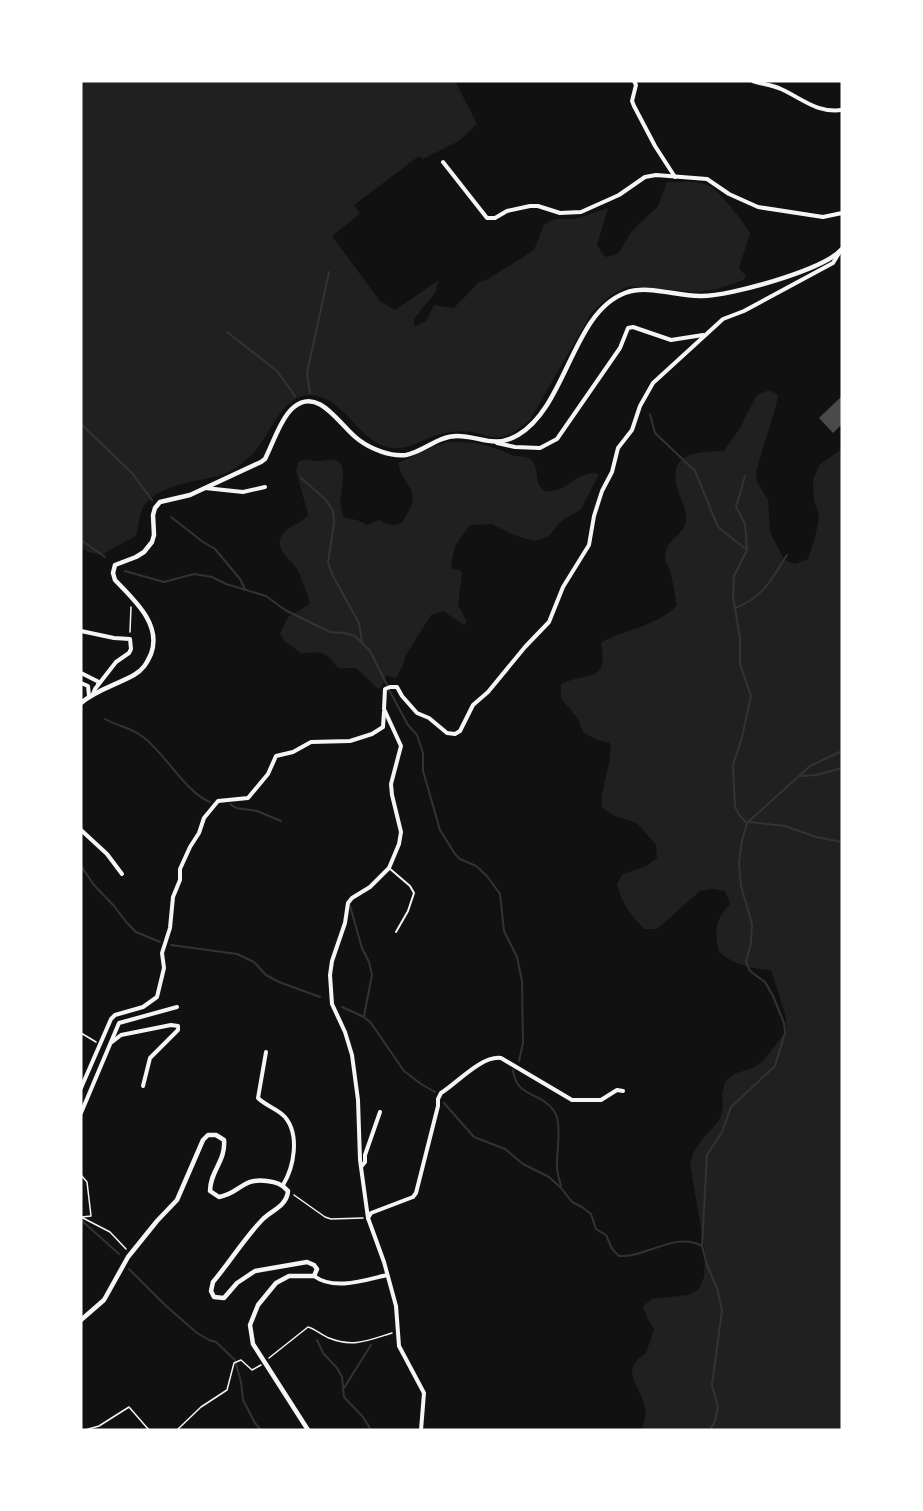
<svg xmlns="http://www.w3.org/2000/svg" width="923" height="1511" viewBox="0 0 923 1511" font-family="'Fira Sans',sans-serif">
<rect width="100%" height="100%" fill="#111"/>
<g fill="#202020">
<path d="M81 81H455L477 124 459 141 423 159 419 156 354 205 360 214 332 236 380 301 395 310 439 280 435 293 414 319V327L426 321 434 305 454 308 479 282 488 279 534 250 544 224 555 219H575L608 208 597 245 603 255 607 257 618 254 631 232 658 206 667 182C681 182 697 180 710 186 720 191 743 222 750 233L739 268 746 276 744 280 714 290 693 292 629 286 611 295 592 312 530 420C522 426 514 434 503 437 492 439 483 434 472 432 464 431 453 431 445 433 422 437 405 456 381 445 356 434 342 398 312 395 279 393 269 443 247 459 240 465 232 471 224 474 200 482 166 482 147 502 139 510 139 525 136 536L101 555 88 552 81 547Z"/>
<path d="M769 390 778 395 776 406 756 471 757 482 768 500 770 532 784 560 795 564 808 559 816 534 819 515 814 501 813 479 820 464 842 449V1430H641C644 1424 647 1413 645 1407 640 1384 618 1371 646 1353L654 1329 647 1318 643 1306 652 1299 688 1295 699 1289 704 1277 705 1252 690 1164 694 1151 701 1141 720 1119 723 1107 722 1094 725 1082 734 1074 755 1067 764 1060 786 1031V1017L771 970C751 969 735 965 719 952 714 932 715 920 730 904L725 891 713 889 700 891 657 929H644C631 915 621 903 617 884L623 874 646 866 657 858 656 845 637 823 612 815 602 807C600 784 613 765 610 743L597 740 583 732 578 719 561 698V684C587 671 609 685 601 643 624 629 659 626 677 605 674 593 673 579 669 568 668 565 666 563 665 559 665 556 666 549 668 546 674 536 684 533 686 520 687 508 680 499 677 488 668 451 698 452 724 451L738 431 757 395Z"/>
<path d="M448 442C474 441 489 445 512 455 519 458 528 454 533 462 540 472 533 483 545 491 568 493 572 473 597 473L598 476 581 509 560 522 550 535 542 539 534 541 514 535 492 524 470 525 455 546 451 565 452 569 460 570 462 574 458 605 467 622 464 625 443 611 431 615 406 655 402 667 396 678 387 675 381 688H377L356 668H338C325 650 323 652 301 653L284 641 280 633 288 617 310 604C308 595 301 576 297 569 291 559 275 551 281 537 287 524 303 525 308 514L296 471 298 462C305 458 310 461 318 461 327 461 333 457 341 464 348 481 334 503 345 518L357 520 367 525 379 520C387 525 399 528 404 519 424 488 404 490 398 463L432 447Z"/>
</g>
<g fill="none" stroke-linecap="round" stroke-linejoin="round">
<g stroke="#333" stroke-width="2">
<polyline points="227,332 277,371 295,396"/>
<polyline points="310,393 307,373 329,272"/>
<polyline points="650,414 655,433 695,471 718,527 747,550"/>
<polyline points="81,424 132,473 152,500"/>
<polyline points="745,476 736,507 745,524 747,550 734,576 733,596 740,639 740,664 751,696 742,737 733,765 735,807 740,816 747,823"/>
<polyline points="301,478 326,500 333,511 334,523 328,563 333,576 359,623 362,643"/>
<polyline points="171,517 203,542 215,549 240,579 245,589"/>
<polyline points="81,540 105,557"/>
<polyline points="125,571 164,582 194,574 212,577 226,584 266,596 285,610 330,632 345,633 355,636 370,651 387,685"/>
<path d="M735 608C763 598 771 580 787 555"/>
<polyline points="389,690 408,725 417,735 423,753 423,771 440,830 455,854 460,859 476,866 487,876 500,894 504,931 517,957 522,981 523,1043 519,1061"/>
<path d="M105 719C117 726 132 728 143 737 166 754 185 792 210 802"/>
<polyline points="801,776 816,775 842,768"/>
<polyline points="230,804 236,808 257,811 281,821"/>
<polyline points="749,822 785,826 816,837 842,842"/>
<polyline points="81,866 94,885 114,906 127,923 136,932 160,942"/>
<polyline points="350,906 362,948 369,962 372,975 364,1016"/>
<polyline points="171,945 237,954 254,962 266,975 279,982 320,997"/>
<polyline points="342,1007 364,1017 371,1023 404,1071 421,1084 435,1092"/>
<path d="M513 1070C516 1098 540 1091 554 1111 562 1122 557 1149 557 1163 556 1170 559 1178 561 1186"/>
<path d="M444 1103 474 1137 505 1149 523 1164 549 1177 561 1188 572 1202 582 1207 591 1214 596 1229 606 1235 612 1249 619 1256C646 1258 676 1231 702 1246"/>
<polyline points="81,1220 119,1254"/>
<polyline points="129,1269 165,1305 197,1333 209,1340 216,1342 235,1360 241,1382 243,1400 255,1423 261,1430"/>
<polyline points="317,1340 323,1353 337,1368 342,1377 344,1397 363,1417 371,1430"/>
<polyline points="344,1388 371,1345"/>
<polyline points="710,1430 715,1421 718,1407 712,1385 722,1310 717,1288 707,1265 702,1246 707,1155 722,1132 731,1107 775,1066 785,1033 784,1023 773,996 765,982 750,971 746,962 751,943 752,924 741,886 739,863 742,840 747,823 810,766 842,751"/>
</g>
</g>
<polygon fill="#4a4a4a" points="842,396 842,424 833,433 819,418"/>
<g fill="none" stroke-linecap="round" stroke-linejoin="round">
<g stroke="#f5f5f5" stroke-width="1.5">
<polyline points="130,632 131,607"/>
<polyline points="81,1033 96,1042"/>
<polyline points="81,1175 87,1182 91,1216 82,1217"/>
<polyline points="294,1195 325,1217 331,1219 363,1218"/>
<polyline points="81,1217 110,1232 126,1249"/>
<path d="M269 1358 308 1327C315 1329 322 1335 329 1338 353 1348 369 1340 392 1333"/>
<polyline points="85,1430 99,1426 129,1407 149,1430"/>
<polyline points="177,1430 201,1407 227,1390 234,1363 241,1360 252,1370 261,1365"/>
</g>
<polyline stroke="#f5f5f5" stroke-width="2" points="389,868 410,886 414,893 408,911 396,932"/>
<g stroke="#f5f5f5" stroke-width="4">
<polyline points="634,81 636,85 632,101 634,106 655,146 675,177"/>
<path d="M753 81C762 84 772 85 781 89 803 99 816 113 842 110"/>
<polyline points="443,162 487,218 495,218 507,211 530,206 538,206 560,213 581,212 619,195 645,177 656,175 707,179 729,194 758,207 823,217 842,213"/>
<polyline points="497,443 515,447 540,448 557,439 620,348 628,328 633,327 671,340 703,335"/>
<polyline points="205,488 243,492 265,487"/>
<polyline points="81,631 114,638 130,639 131,649 129,653 116,662 95,689 93,694"/>
<polyline points="81,673 99,682 98,684"/>
<polyline points="81,683 88,686 89,696"/>
<polyline points="81,830 107,854 122,874"/>
<polyline points="112,1042 121,1035 171,1025 178,1026 178,1030 150,1058 143,1086"/>
<path d="M266 1052 258 1098C266 1106 278 1109 285 1117 300 1135 294 1167 283 1185"/>
<polyline points="81,1088 111,1019 115,1015 143,1007 157,997 164,968 162,953 170,928 173,897 180,880 180,869 190,847 199,833 204,818 218,801 248,798 268,774 276,756 293,752 311,742 350,741 372,734 383,727 384,712"/>
<polyline points="81,1113 119,1023 177,1007"/>
<polyline points="361,1167 365,1162 365,1155 380,1112"/>
<path d="M368 1218 371 1213 413 1197 416 1193 438 1106V1099L441 1093C456 1084 482 1055 501 1058L572 1100H601L617 1090 623 1091"/>
<path d="M314 1276C334 1291 365 1280 387 1275"/>
<polyline points="421,1430 424,1393 399,1346 396,1306 384,1262 368,1218 360,1160 358,1100 352,1055 345,1032 332,1004 330,975 332,961 345,923 348,903 352,898 370,887 389,868 399,844 401,832 392,795 391,784 401,746 384,709 385,689 390,687 397,687 402,696 417,713 429,718 447,733 455,734 460,731 473,705 488,692 525,647 549,622 563,587 589,545 594,516 602,491 612,472 618,448 632,430 640,406 653,383 723,319 744,311 833,263 839,253"/>
</g>
<g stroke="#f5f5f5" stroke-width="4.5">
<path d="M81 703C96 690 116 685 134 675 143 670 147 663 151 654 162 624 134 600 115 580L113 573 115 565 136 557 144 552 152 542 154 535 153 515 155 508 160 502 190 495 261 462 265 459C272 445 282 416 294 407 320 386 341 428 359 440 371 449 391 457 406 455 423 452 438 436 457 436 480 436 494 449 518 435 567 406 572 313 625 293 649 284 678 297 702 296 730 296 824 270 842 249"/>
<path d="M81 1320 104 1300 128 1257 157 1221 177 1200 203 1140 208 1135H216L224 1140C226 1161 210 1171 210 1191L219 1197C239 1194 243 1177 267 1181 276 1182 282 1184 288 1191 287 1205 273 1210 264 1218 245 1237 230 1262 213 1282L211 1291 214 1297 224 1298 237 1283 255 1271 307 1262 314 1265 317 1269 314 1276H289L276 1283 258 1305 250 1325 253 1344 308 1430"/>
</g>
</g>
<rect width="923" height="1511" fill="none" stroke="#ffffff" stroke-width="165"/>
</svg>
